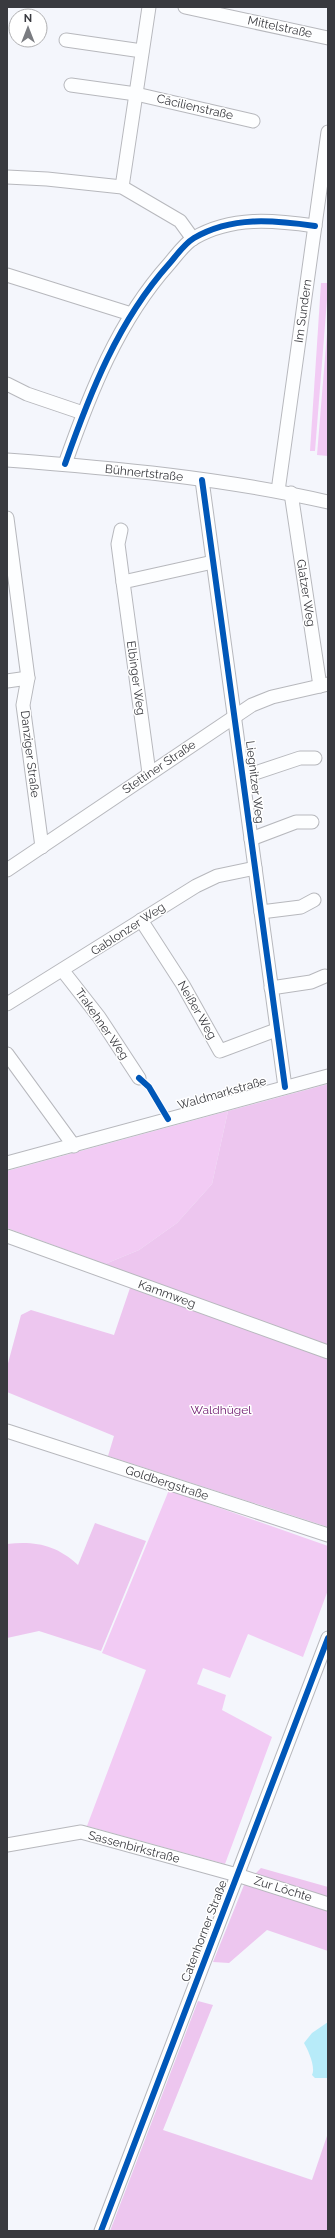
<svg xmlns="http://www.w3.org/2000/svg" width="335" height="2238" viewBox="0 0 335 2238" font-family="Raleway,sans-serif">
<rect width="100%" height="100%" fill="#f4f6fc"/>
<g fill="#f2cbf4">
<polygon points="321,283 328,283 328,287 315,451 310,451"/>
<polygon points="328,321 328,456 317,455"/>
<polygon points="228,1111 212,1184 177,1223 139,1250 105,1264 7,1228 7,1171"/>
<polygon points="169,1490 328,1546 328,1590 303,1657 248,1634 230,1678 203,1668 197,1684 226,1695 222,1710 272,1737 225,1864 87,1826 146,1670 102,1653"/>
</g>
<g fill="#edc6ef">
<polygon points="328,1084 328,1346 105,1264 139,1250 177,1223 212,1184 228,1111"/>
<polygon points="130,1288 328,1359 328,1527 108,1456 114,1436 7,1392 7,1367 21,1315 31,1310 114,1335"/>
<path d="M95 1523 146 1541 101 1651 39 1631 7 1638V1544C36 1541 56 1545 78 1565Z"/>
<polygon points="261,1868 328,1887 328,1951 267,1930 229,1963 213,1962 244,1885"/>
<polygon points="198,2001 213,2005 163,2130 312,2180 328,2133 328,2231 110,2231"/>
</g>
<path fill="#b7ebf9" d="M328 2022 327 2078H315L312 2075C316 2067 308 2050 304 2043L312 2033Z"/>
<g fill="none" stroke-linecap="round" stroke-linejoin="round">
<g stroke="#b7b8bd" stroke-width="15">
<g id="minor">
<polyline points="185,7 328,38"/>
<polyline points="66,40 142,51"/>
<polyline points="71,85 136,94 253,121"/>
<polyline points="7,177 47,179 122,187 180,221 193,239"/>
<polyline points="122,187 149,7"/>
<polyline points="7,275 131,314"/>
<polyline points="7,384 27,394 83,413"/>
<path d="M7 460C114 468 223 478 328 502"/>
<path d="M65 464C90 393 118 321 169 264 176 256 184 244 194 238 232 216 273 220 315 226"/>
<polyline points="202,480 285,1087"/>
<polyline points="278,491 328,132"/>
<polyline points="291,493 320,686 328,684"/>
<polyline points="7,518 28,678 23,705 42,847"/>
<polyline points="121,530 118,544 123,582"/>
<polyline points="7,681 28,678"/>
<polyline points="149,773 123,582 213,562"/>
<polyline points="243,777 300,758 315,758"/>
<polyline points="251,839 296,822 312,822"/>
<polyline points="7,870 252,705 272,697 320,686"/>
<polyline points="261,912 301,907 314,900"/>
<polyline points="141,920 183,985 220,1051 276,1030"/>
<polyline points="63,971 99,1017 139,1078"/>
<polyline points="271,988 311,982 325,976"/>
<polyline points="7,1004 196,886 217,876 255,868"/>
<polyline points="7,1054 74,1146"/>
<polyline points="7,1163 328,1076"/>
<polyline points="7,1236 328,1352"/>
<polyline points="7,1431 328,1535"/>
<polyline points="7,1845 81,1832 237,1875 328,1904"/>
<polyline points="101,2231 328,1638"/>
</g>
</g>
<use href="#minor" stroke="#fdfeff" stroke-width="13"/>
<g stroke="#fff" stroke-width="8">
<g id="cycleway">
<path d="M65 464C90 393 118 321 169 264 176 256 184 244 194 238 232 216 273 220 315 226"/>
<polyline points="202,480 285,1087"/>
<polyline points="139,1078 149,1087 168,1119"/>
<polyline points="101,2231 328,1638"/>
</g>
</g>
<use href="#cycleway" stroke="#0057b8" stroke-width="6"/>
</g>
<g text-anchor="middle" stroke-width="3" stroke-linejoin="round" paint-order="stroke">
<g font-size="12" fill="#393a3f" stroke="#fff">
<text transform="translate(280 27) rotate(12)" y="4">Mittelstraße</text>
<text transform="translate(195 107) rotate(13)" y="4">Cäcilienstraße</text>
<text transform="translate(303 311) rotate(-82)" y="4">Im Sundern</text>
<text transform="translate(144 473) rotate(6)" y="4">Bühnertstraße</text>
<text transform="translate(306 593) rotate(81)" y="4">Glatzer Weg</text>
<text transform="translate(136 678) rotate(82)" y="4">Elbinger Weg</text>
<text transform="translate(30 754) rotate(83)" y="4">Danziger Straße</text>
<text transform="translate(159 767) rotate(-34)" y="4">Stettiner Straße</text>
<text transform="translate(255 782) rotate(83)" y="4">Liegnitzer Weg</text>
<text transform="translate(128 929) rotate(-33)" y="4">Gablonzer Weg</text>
<text transform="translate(197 1010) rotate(60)" y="4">Neißer Weg</text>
<text transform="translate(102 1024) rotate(55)" y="4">Trakehner Weg</text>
<text transform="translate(222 1093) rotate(-16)" y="4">Waldmarkstraße</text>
<text transform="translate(167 1294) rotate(20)" y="4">Kammweg</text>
<text transform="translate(167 1483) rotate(18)" y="4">Goldbergstraße</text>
<text transform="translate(134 1847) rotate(15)" y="4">Sassenbirkstraße</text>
<text transform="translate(283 1889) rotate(17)" y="4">Zur Löchte</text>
<text transform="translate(204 1931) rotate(-69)" y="4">Catenhorner Straße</text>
</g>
<g font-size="12" fill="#6d156d" stroke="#fff">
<text x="221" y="1414">Waldhügel</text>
</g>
</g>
<rect width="335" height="2238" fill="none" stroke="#393a3f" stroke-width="16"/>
<g transform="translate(28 28)"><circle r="19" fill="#ffffff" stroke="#b0b0b2"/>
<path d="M0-3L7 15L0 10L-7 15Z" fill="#7a7c81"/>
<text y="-6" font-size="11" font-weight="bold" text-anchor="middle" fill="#393a3f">N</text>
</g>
</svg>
